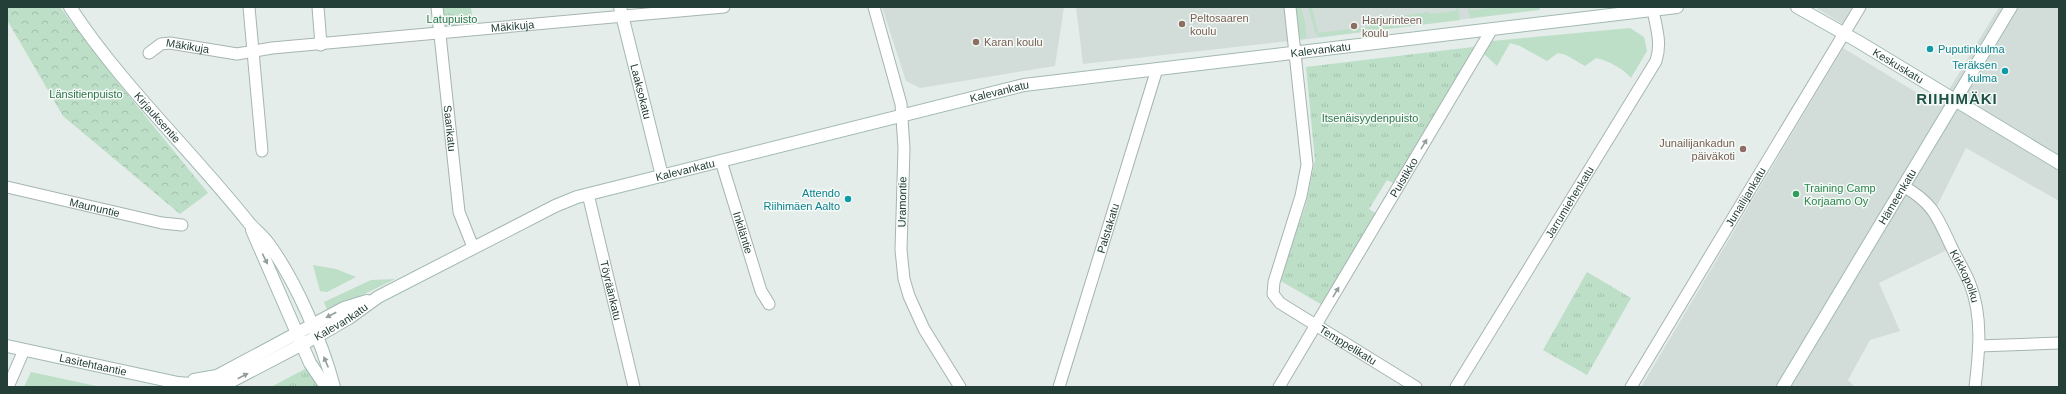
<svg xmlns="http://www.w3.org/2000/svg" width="2066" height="394" viewBox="0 0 2066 394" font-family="Arial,sans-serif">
<defs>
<pattern id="forest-crowns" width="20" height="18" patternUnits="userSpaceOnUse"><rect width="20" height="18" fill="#bddec7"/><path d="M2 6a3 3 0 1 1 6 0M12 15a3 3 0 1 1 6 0" fill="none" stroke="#a2c0ac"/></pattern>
<pattern id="park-tufts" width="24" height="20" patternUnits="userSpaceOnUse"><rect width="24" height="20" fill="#bddec7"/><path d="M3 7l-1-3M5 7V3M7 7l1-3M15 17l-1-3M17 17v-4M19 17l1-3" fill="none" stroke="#a2c0ac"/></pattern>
</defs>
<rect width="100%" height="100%" fill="#e4edea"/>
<g fill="#d2ddd9">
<polygon points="882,7 1064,7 1055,66 920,88 906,81"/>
<polygon points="1076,7 1284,7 1289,41 1083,64"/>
<polygon points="1294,7 1524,7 1522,12 1301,40 1298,37"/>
<polygon points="1815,7 1855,7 1844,25"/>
<polygon points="1999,7 2059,7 2059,201 1966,148 1932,216 1947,250 1879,283 1900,331 1870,340 1848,380 1855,387 1641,387 1843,48 1939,106"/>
</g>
<g fill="#bddec7">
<polygon points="1294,7 1301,8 1305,21 1306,38 1300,39 1298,37"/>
<polygon points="1308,7 1312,7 1318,33 1369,27 1368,20 1429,12 1430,14 1456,11 1456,7 1458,7 1460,20 1320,37 1316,34"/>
<polygon points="1468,7 1471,10 1500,7 1539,7 1540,10 1470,18"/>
<path d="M1630 28 1644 37 1647 51 1631 78C1624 69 1607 60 1596 58L1585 66 1566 55 1558 53 1547 61 1520 46 1510 43 1497 66 1484 54 1492 41Z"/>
<polygon points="313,265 336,269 356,277 327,292 320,291"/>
<polygon points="395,279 328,312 324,302 371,280"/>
<polygon points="31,372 101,387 24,387"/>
</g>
<polygon fill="url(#forest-crowns)" points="7,7 60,7 111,74 208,193 180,214 63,116 7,20"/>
<g fill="url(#park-tufts)">
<polygon points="437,7 471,7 474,29 440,34"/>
<polygon points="1481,46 1397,185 1387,180 1369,209 1379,215 1324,306 1279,280 1306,204 1315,160 1306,67"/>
<polygon points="1587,272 1631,298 1587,375 1543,350"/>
<polygon points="307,368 320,387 271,387 305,369"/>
</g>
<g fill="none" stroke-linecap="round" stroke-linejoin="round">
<g stroke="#a6b5b1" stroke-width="13">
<g id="street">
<polyline points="249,7 262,151"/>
<polyline points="318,7 321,45"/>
<path id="s1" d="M437 7 459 212 473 247"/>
<polyline points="874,7 901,104 904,148 901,250 904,279 909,296 924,329 960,387"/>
<path id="s2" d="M1290 7 1307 165 1301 196 1274 282 1273 294 1280 303 1416 387"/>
<path id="s3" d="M149 53 161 44 170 43 237 54 272 48 724 7"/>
<path id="s4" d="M721 161 761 291 769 304"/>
<path id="s5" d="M1903 186C1933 203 1937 216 1951 246 1957 259 1965 271 1970 284 1983 317 1979 353 1975 387"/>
<path id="s6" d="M7 187 162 223 182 225"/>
<path id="s7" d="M588 194 634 387"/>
<polyline points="1979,346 2059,343"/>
<polyline points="8,387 24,350"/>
<path id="s8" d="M1059 387 1157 69"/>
<path id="s9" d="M1279 387 1492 29"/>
<path id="s10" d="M1456 387 1656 61C1662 43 1656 27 1653 10"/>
<path id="s11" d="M1631 387 1860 7"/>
</g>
</g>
<g stroke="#a2b9b2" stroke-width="14">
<g id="secondary">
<path id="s12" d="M70 7C121 85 191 150 249 223 255 230 263 236 268 243 296 281 322 342 334 387"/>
<path id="s13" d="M620 7 662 176"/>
<path id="s14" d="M1797 7 1859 42 2059 163"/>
<polyline points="252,230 310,363 326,387"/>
<path id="s15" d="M7 346 178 383 217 386 226 384 316 337 349 318 378 297 555 206 577 197 1024 85 1677 7"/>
<polyline points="194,380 217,376 344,308 367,301"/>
<path id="s16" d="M1783 387 2011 7"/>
</g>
</g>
<use href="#street" stroke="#fff" stroke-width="11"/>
<use href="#secondary" stroke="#fff" stroke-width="12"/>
</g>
<defs><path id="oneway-solid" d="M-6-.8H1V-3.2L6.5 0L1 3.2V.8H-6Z"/></defs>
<g fill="#919f9c">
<use href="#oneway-solid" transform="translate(1424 144) rotate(-59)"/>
<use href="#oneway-solid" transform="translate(265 259) rotate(64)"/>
<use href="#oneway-solid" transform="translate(1336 292) rotate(-59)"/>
<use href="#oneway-solid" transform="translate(331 315) rotate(152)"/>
<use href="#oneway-solid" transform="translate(326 362) rotate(-113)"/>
<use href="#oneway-solid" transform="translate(243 376) rotate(-28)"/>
</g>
<g fill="#8d6e63" stroke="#f5faf7" stroke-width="1.5">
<circle cx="1182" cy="24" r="4"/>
<circle cx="1354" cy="26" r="4"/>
<circle cx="976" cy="42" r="4"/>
<circle cx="1743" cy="149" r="4"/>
</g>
<g fill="#0f9aa8" stroke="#f5faf7" stroke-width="1.5">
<circle cx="1930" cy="49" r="4"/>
<circle cx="2005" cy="71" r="4"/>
<circle cx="848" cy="199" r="4"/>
</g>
<circle fill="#2e9e5b" stroke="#f5faf7" stroke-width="1.5" cx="1796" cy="194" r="4"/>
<g text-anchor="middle" stroke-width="3" stroke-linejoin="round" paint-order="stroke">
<g font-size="11" fill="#785e54" stroke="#f5faf7" text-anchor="start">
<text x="1190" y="22">Peltosaaren<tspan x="1190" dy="13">koulu</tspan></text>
<text x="1362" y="24">Harjurinteen<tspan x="1362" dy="13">koulu</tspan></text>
<text x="984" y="46">Karan koulu</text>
<text x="1735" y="147" text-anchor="end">Junailijankadun<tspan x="1735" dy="13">päiväkoti</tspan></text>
</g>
<g font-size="11" fill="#2e764c" stroke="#f5faf7">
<text x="452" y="23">Latupuisto</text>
<text x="86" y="98">Länsitienpuisto</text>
<text x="1370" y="122">Itsenäisyydenpuisto</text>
</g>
<g font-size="11" fill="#233f38" stroke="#f5faf7">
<text dy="4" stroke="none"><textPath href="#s3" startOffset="369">Mäkikuja</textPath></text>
<text dy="4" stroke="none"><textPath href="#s3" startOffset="42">Mäkikuja</textPath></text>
<text dy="4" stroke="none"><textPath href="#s15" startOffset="1381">Kalevankatu</textPath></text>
<text dy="4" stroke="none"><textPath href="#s14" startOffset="117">Keskuskatu</textPath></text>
<text dy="4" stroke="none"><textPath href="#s13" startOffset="87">Laaksokatu</textPath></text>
<text dy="4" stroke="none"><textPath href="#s15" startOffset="1057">Kalevankatu</textPath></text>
<text dy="4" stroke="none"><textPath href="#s12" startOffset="141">Kirjauksentie</textPath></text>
<text dy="4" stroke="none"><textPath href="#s1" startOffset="122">Saarikatu</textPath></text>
<text dy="4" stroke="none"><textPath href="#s15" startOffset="733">Kalevankatu</textPath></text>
<text dy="4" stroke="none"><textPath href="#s9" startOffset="244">Puistikko</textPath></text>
<text dy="4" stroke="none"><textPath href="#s11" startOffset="222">Junailijankatu</textPath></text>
<text dy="4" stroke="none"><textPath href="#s16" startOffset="222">Hämeenkatu</textPath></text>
<text transform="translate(902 202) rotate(-89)" y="4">Uramontie</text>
<text dy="4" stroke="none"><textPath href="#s10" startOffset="217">Jarrumiehenkatu</textPath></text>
<text dy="4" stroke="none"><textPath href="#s6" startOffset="90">Maununtie</textPath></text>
<text dy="4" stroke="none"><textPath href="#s8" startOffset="166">Palstakatu</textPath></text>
<text dy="4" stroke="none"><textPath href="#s4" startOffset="75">Inkiläntie</textPath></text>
<text dy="4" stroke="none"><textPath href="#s5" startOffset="112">Kirkkopolku</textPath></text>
<text dy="4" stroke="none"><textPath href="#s7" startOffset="99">Töyräänkatu</textPath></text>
<text dy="4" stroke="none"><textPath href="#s15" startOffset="354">Kalevankatu</textPath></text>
<text dy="4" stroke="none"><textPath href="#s2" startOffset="384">Temppelikatu</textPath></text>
<text dy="4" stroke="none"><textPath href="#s15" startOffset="88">Lasitehtaantie</textPath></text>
</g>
<g font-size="11" fill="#0d838f" stroke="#f5faf7" text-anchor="end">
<text x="1938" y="53" text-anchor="start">Puputinkulma</text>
<text x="1997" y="69">Teräksen<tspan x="1997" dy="13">kulma</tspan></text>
<text x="840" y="197">Attendo<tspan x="840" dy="13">Riihimäen Aalto</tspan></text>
</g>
<g font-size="11" fill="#27864d" stroke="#f5faf7" text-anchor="start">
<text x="1804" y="192">Training Camp<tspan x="1804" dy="13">Korjaamo Oy</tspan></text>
</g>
<g font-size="15" font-weight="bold" letter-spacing="1" fill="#1f5147" stroke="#f5faf7">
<text x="1957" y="104">RIIHIMÄKI</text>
</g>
</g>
<rect width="2066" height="394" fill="none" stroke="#233f38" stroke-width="16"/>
</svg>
